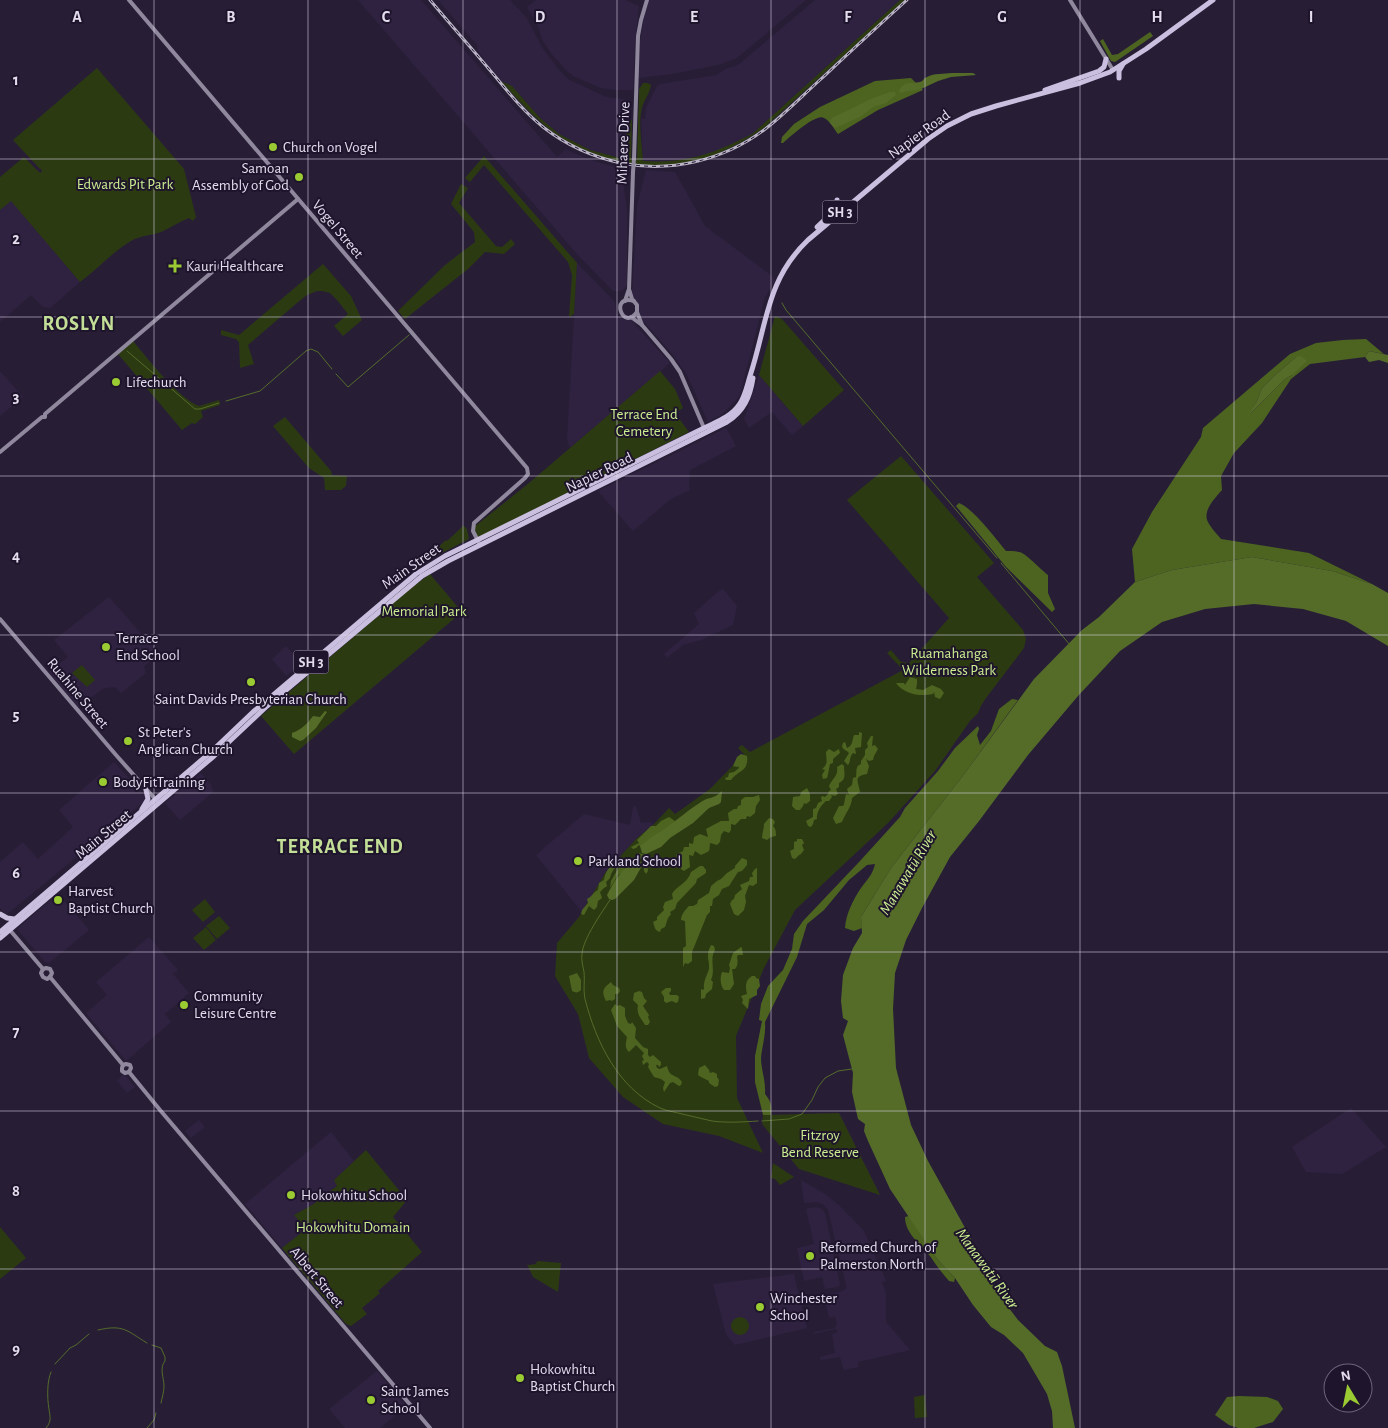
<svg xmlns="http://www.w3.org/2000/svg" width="1388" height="1428" viewBox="0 0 1388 1428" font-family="'Alegreya Sans',sans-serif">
<rect width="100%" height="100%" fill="#271e36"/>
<g fill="#2f2241">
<polygon points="358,0 421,0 557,157 566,149 573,153 600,163 621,168 627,209 627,285 623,290 619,291 613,291 577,254"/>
<polygon points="438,0 510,0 526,17 543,49 560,71 568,79 606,97 623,99 628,101 631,105 630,120 620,158 590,150 559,134 540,118 512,86 501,81 485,63 485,60 478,51 477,45"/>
<polygon points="536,0 625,0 639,6 635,43 633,90 615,90 601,88 575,77 567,71 551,53 543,41 537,24 527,7"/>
<polygon points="649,0 806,0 737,58 718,65 672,74 638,78 640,42 644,17"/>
<polygon points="815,0 900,0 752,134 725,148 708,154 674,161 657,162 643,161 641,119 645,119 646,108 657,86 661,84 716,75 726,69 738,65"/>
<polygon points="646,170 675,172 705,226 772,276 775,281 765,297 740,395 733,404 722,414 708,422 687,375 673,355 638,315 632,295 637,206"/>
<polygon points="11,200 80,282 50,308 43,307 31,295 0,322 0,210"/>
<polygon points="577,263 615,302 616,312 618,316 630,319 670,363 570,448 567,440"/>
<polygon points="0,371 23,397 0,416"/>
<polygon points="759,375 803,426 792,435 772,412 749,428 744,419"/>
<polygon points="726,428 736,446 690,470 689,486 690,490 671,499 633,531 598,491"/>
<polygon points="723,589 737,606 733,625 701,640 683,645 667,658 664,654 699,624 694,613 719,591"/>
<polygon points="109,597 159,654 144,666 146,673 121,693 115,687 104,688 78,707 49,672 68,657 54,640"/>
<polygon points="286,646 294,655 301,649 308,657 286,676 272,659"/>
<polygon points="114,762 146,797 146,800 6,915 0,908 0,862 23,842 38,859 73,827 59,810"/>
<polygon points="201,773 212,786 211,788 214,791 180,820 165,803"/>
<polygon points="636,806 641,823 648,822 654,824 636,839 605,873 582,912 536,855 584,814 630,825 633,807"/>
<polygon points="58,894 89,930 49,963 45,962 17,929"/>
<polygon points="149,937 178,970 173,974 189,993 165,1014 171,1022 126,1061 86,1013 107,995 96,982"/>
<polygon points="123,1075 125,1075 135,1087 127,1093 117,1081"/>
<polygon points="1351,1108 1386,1147 1342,1174 1306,1172 1292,1147"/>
<polygon points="199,1120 205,1127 191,1138 185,1131"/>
<polygon points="331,1132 354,1161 334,1180 338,1185 312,1205 294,1215 306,1229 282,1248 245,1204"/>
<polygon points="801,1180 825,1194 842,1208 864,1231 886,1281 882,1282 886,1294 886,1322 910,1350 858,1362 858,1367 844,1370 840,1357 821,1360 820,1357 835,1353 832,1334 838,1332 836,1329 814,1334 814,1332 835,1328 837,1324 835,1317 829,1318 824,1295 843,1291 846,1288 846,1285 828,1210 824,1205 818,1202 804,1203"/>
<polygon points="816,1207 822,1209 825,1213 840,1285 837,1287 825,1289 822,1277 804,1281 797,1248 814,1244 806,1209"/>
<polygon points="794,1274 807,1328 735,1345 726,1334 713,1284"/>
<polygon points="377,1371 406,1406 380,1428 345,1428 329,1409"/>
</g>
<g fill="#2c3a12">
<path d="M900 0H905L765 127C751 137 736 146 719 153 668 174 605 167 559 136 536 121 519 101 501 81L512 86 540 118 559 134 590 150 620 158 630 120H632L631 158 637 159 639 89 643 83H648L651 85C650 93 644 100 642 108 638 124 642 144 643 161 686 164 715 153 752 134Z"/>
<path d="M97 68 184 169 196 217 193 221 189 218C179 222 170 228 161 232 151 236 141 235 131 241 112 252 98 269 80 282L11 201 0 210V177L24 157 39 172 42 173 41 172 42 170 39 168 13 140Z"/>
<polygon points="484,156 577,263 574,314 569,317 572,275 568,262 484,165 470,182 465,178"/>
<polygon points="461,184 468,188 459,203 496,246 502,247 511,239 515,244 504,254 485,252 468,269 405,319 398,311 445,265 475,242 474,232 451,204"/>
<polygon points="323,264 351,296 362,320 343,336 334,326 348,314 337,300 330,293 322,291 317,291 307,295 297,303 248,345 254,364 240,368 239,342 236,339 221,335 221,330 239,335"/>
<polygon points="775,316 782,319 844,390 803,426 759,375"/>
<path d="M133 341C149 360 177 397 199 406L219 400 220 405 201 411 203 417 195 424 192 423 182 430 118 354Z"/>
<polygon points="660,371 675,389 683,408 675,413 689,432 478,538 474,527 529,483"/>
<polygon points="285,417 331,471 332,475 347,476 346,486 341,490 325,490 324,478 309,468 273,426"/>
<polygon points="901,456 994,563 977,577 1023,630 1026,639 1024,648 986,698 981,706 978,713 970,721 935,771 888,823 795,910 764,968 736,1036 737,1098 763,1153 719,1136 663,1124 623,1097 589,1058 578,1014 555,976 557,943 579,917 605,873 636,839 654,824 669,808 675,814 710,789 744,754 738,748 742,745 750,752 903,670 887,653 891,650 901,662 909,663 949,618 847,500"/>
<polygon points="463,525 467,529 469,539 438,555 434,551 446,540 447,541 462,527"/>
<polygon points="430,574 462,612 294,754 261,716 412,587"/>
<polygon points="82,665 95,680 87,687 72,673"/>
<polygon points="205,899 215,912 203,922 192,910"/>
<polygon points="219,916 230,928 217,939 206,926"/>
<polygon points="206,927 216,940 204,950 193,938"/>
<polygon points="839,1113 880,1195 799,1169 762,1124 763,1115"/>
<polygon points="366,1150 407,1200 393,1217 422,1252 378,1291 380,1293 362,1308 367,1314 351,1326 346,1324 282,1248 306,1229 294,1215 312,1205 337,1186 334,1180"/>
<polygon points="773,1163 794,1177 780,1185 775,1179 771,1178"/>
<polygon points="0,1227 26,1258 0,1279"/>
<polygon points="538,1261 561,1263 558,1292 533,1277 527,1264 529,1265 535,1264"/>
<circle cx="740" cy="1326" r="9"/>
<polygon points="925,1395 927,1417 917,1418 915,1418 914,1397"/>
</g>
<g fill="#4d6420" fill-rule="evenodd">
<polygon points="1150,32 1153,36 1115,62 1111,61 1100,41 1103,39 1112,55 1118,54"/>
<path d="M911 78 923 90 878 110 838 134C834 129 830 121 824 118 816 113 790 137 783 143H781L782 137 794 124 820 107 875 81Z"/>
<path d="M1366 339 1384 354 1369 351 1365 357 1310 364 1291 379 1262 423 1234 453 1221 476 1222 490C1215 498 1202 511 1208 522 1211 528 1217 534 1221 539L1309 553 1372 584 1332 571 1252 557 1172 570 1135 582 1132 549 1152 512 1201 437 1203 428 1290 354 1316 343 1343 340ZM1296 357 1292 375 1285 379 1249 415 1257 401 1262 388 1274 376Z"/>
<path d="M959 503C974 509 995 538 1006 551 1010 551 1015 551 1019 552 1026 553 1041 570 1048 575V593L1055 609 1052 612 1006 567 956 506Z"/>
<path d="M910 677 917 679V684L916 689 923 690 932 685 941 689 944 693 940 699 935 697 934 692 933 694C920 697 904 694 896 683H904L905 685Z"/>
<path d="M1012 699 1018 700 965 773 891 868 861 917 862 928 854 931 845 928C846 914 853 900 861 888 867 880 873 874 875 864L867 865 849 880 824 910 807 924 797 957 765 1022C766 1035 762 1046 761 1058 761 1070 766 1081 765 1094 771 1101 772 1106 771 1115H763L755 1082V1056L762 1021 759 1020 761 1004 768 986 783 970 792 949 794 934 803 921 860 861 900 817 905 808 938 771 955 748 978 726 979 729 977 735 980 745 991 731 999 709Z"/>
<path d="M859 732 862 733 861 747 855 748 856 754 853 753C849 757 851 762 848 765L844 761 849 753C846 749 840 750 843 743L845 742 847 748C853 746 852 740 854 735H859Z"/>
<path d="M871 736H873L872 746 875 745 878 749 874 756 873 760 869 761 866 759 869 766 867 774C852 776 859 783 860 792L852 798C852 806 845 814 842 822L836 824 833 818 839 806H843L844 804 846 794 849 795 847 789 852 785 853 778 856 777C857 771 855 766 861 764V761L865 755V750L868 747 867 743Z"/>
<path d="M829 749 834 752 839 749 840 753 833 759V763L830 764C829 768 828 775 827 778L823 779 822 775 825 770 822 769C829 764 826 759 826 752Z"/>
<path d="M741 754 747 756C749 772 738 770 731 780H726L725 778 728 777 729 773 734 772 739 768 738 766 737 767 733 766 737 757Z"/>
<path d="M842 764 844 766C844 773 847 779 839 783V787L836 789 838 794 835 796 831 795 832 797 829 801H826C821 805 816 813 817 819L814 820 813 824 811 827 808 826 806 821 813 817V809L816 808 818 803 822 801 821 798 822 796 825 797 828 794 829 791 831 790 829 786C832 779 839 775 837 767Z"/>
<polygon points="807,788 810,794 810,801 806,804 804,803 803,806 800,810 796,810 792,806 793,797 800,796 801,792"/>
<path d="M759 795 760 800 756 806 755 813 750 817 747 816 746 819H741L735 825 731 824V830L729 833 724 831 721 835 720 842 717 845 710 843C709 853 711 850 701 855L695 851 693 856 689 855 690 867 684 871 681 869 676 855 683 851 684 847H689V843L693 844 694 837 700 834 708 837 706 829 721 821H729L728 813 734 809H737L738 806 741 805V800L745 797H753Z"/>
<polygon points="669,817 675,821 669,830 641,847 639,845 636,848 633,849 631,847 639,843 637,840 651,826 656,826 661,821"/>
<path d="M769 818 773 819 775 822 773 826C776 829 776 832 776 836L771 837 767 840 762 838C762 833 764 829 764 824Z"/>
<polygon points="797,839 802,839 804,843 802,845 804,850 801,854 799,855 795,859 792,858 790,851 794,849 794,842 797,841"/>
<polygon points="639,853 645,855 644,857 646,857 648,871 646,874 644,871 643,859 633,860 632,861 630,861 626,863 624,871 618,875 610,888 611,881 622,862 636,858"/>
<path d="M619 857H623C618 864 611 871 610 878L606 882 607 886 604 888 600 892 602 898 598 901 597 907 594 910 589 906 584 915 581 914 582 910 588 903 587 899C592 897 593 892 598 890L599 883 604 880C605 872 609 866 616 863Z"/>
<path d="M742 858 747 860V865L742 871 738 872 729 886 722 889 719 895 713 899 712 906H710V912L707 915 692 952V961L688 964 685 963 683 967V948L686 946 685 921 681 920C681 915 685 910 689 906H693L697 904 698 900 709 893 711 886 717 881 721 879 727 873 735 868V866Z"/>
<path d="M700 866H703L706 870V873L697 879 696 883 677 903 675 909 670 912 671 914 668 918 665 927 661 929 660 932C654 930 655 927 653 922L657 920V917L664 910 663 907 665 902 673 899 672 894C676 886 688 883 691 872Z"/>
<polygon points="757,868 757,883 753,886 749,885 745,896 746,902 744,910 738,916 734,914 730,904 732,900 734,899 735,895 742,889 740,885 749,881 750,877 753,877 752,873 755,869"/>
<path d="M711 945 714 946 715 950C709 959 716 970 711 980L713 982 712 989 706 994 705 998 701 999V989L703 990 704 989C703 981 707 976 709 969 710 959 705 957 711 945Z"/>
<path d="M741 947 742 948 743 955H738L737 957C738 961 738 966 735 969H732L734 984 730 990H724C720 985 720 977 722 972L729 973 730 968 729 965 733 953Z"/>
<path d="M577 973 581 980V990C578 993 576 993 572 991L569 976Z"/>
<path d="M752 976H755L756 978 759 979 760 986 757 990V995L749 999 748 1009 742 1003 743 1000 741 996 747 994C746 988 744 981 752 976Z"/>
<path d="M611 982 613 985 619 988 620 991 618 994H615V999L612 1001 610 1000 606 1001C601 991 603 988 611 982Z"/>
<polygon points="666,988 671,988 671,991 669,993 670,995 677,995 679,997 678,1002 676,1003 672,1001 666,1003 664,1001 664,997 661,992"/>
<path d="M639 991 642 992 644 998 647 1001 643 1006 649 1015 648 1017 650 1022 648 1025H645C641 1018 636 1014 638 1005L633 1000 634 993Z"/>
<path d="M615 1004 617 1006 620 1005 625 1008V1016L628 1023 631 1024 632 1022 636 1028 635 1038 643 1047 648 1049V1055L650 1057 653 1055 661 1062V1065L659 1067 658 1065H656L657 1068 660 1069 667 1066C670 1079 676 1073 682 1082L681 1085 679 1086 673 1082 670 1083 664 1092 663 1088 665 1082 661 1079 654 1077 648 1067 649 1064 647 1062 643 1065 642 1061 644 1060 642 1056 644 1053 636 1045 629 1052C624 1047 626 1043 627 1037L617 1026 611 1010Z"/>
<polygon points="705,1065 709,1070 710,1073 713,1072 717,1074 717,1077 719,1080 718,1086 715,1087 709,1083 709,1081 701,1077 698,1075 699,1068"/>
<path d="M909 1216 937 1259 955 1278 954 1282 949 1281C942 1273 936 1265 930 1256 920 1244 905 1233 905 1217Z"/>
<polygon points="1239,1396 1267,1397 1278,1401 1283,1409 1273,1422 1254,1428 1238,1428 1229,1425 1215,1415 1227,1397"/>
</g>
<g fill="#556c29">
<path d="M952 73H973L976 75 951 77 938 81 919 90 908 91 901 93 899 91C903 81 911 84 920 82 925 80 922 79 927 77 934 73 944 74 952 73Z"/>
<polygon points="890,92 895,92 896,95 886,103 873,107 860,117 835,128 830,123 830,121 832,118 871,99"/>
<polygon points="1369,351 1388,355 1388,363 1379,360 1369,362 1365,357"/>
<polygon points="1301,356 1307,361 1292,375 1285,379 1247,417 1257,401 1262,388 1274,376 1296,357"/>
<polygon points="1252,557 1332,571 1372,584 1388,593 1388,646 1346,621 1303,609 1254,604 1205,609 1162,622 1120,651 1078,696 1028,755 979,821 950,857 922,908 906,940 895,973 893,1009 896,1068 911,1125 928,1161 969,1235 996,1291 1018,1320 1045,1346 1057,1352 1062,1366 1075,1428 1053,1428 1052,1411 1047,1394 1023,1353 1004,1335 991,1327 973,1305 955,1278 937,1259 890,1189 868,1141 864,1131 865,1124 858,1119 852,1092 853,1073 843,1035 848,1021 843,1018 841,1001 843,975 853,948 862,933 861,917 891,868 965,773 1034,679 1082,630 1099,617 1135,582 1172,570"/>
<path d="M325 711 327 712 316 728 303 740 300 741 292 737V733C301 730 308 723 313 716L320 717Z"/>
<path d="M722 791 721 802 719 804 709 808 693 823 670 838 661 847 646 854 642 853 640 846C647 840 655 835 663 830 676 821 688 810 701 802 710 796 713 800 722 791Z"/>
<path d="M638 860 641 862 643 864 634 880 615 899 612 900 609 899 607 895C613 883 624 864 638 860Z"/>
</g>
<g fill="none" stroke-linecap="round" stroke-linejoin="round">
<g stroke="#556c29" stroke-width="1">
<polyline points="782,303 786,310 997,558"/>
<polyline points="127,351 195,409 200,409 219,403"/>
<polyline points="336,374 348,387 409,335"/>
<polyline points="226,401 260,391 306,351 311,349 318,352 332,369"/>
<polyline points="1001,563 1070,645"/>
<path d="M610 900C602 912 583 939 582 954 581 960 583 966 584 972 585 982 583 988 585 999 596 1042 618 1088 660 1108 667 1111 675 1112 682 1114 692 1116 702 1119 712 1121 727 1123 743 1122 758 1121"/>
<polyline points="762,1121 789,1119 802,1114 812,1100 818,1087 825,1078 838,1071 852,1069"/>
<path d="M98 1330C124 1324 127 1331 147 1343"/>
<path d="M152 1345 161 1348 165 1357V1361C159 1368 164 1378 164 1386 164 1392 162 1398 161 1403"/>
<polyline points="55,1364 70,1348 76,1345 89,1334"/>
<path d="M46 1428C52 1421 50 1417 49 1409 47 1398 47 1381 51 1372"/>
<polyline points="147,1428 154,1420 156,1413"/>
</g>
<g stroke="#90899d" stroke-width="4">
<polyline points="129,0 527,468 528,474 525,478 474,523 473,531 480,545"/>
<polyline points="1070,0 1113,70"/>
<polyline points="634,159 638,36 641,20 647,0"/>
<polyline points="629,289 632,299 637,305 637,312 642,325"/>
<polyline points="625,301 629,289 633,172"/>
<path d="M634 301C609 294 623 332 637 312"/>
<polyline points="631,317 642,325 671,359 680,372 704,428"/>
<polyline points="0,452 42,417 45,417 45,414 298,199"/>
<polyline points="0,619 116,755 156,800"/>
<polyline points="9,929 43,969"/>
<polyline points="43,969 41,973 43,977 47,979 50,977"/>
<polyline points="43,969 46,968 50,969 52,973 50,977"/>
<polyline points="50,977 123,1065"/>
<polyline points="123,1065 122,1068 122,1071 125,1073 129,1072"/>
<polyline points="123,1065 126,1064 130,1065 131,1068 129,1072"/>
<polyline points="129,1072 160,1110 430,1428"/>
</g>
<g stroke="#cabfdf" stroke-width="5">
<polyline points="1119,78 1119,71 1123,64"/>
<polyline points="1045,90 1099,71 1104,67 1106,59"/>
<polyline points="817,227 836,209 837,200"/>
<polyline points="142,809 148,799 146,790"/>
<polyline points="0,914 7,918 14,919"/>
<path d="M0 932 211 752 253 712 416 574 445 556 704 428C716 422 731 417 739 405 745 397 747 386 750 376 767 325 766 280 808 240L928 139 947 126 971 114 996 106 1080 83 1110 72 1146 49 1213 0"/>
<path d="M0 938 214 756 267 706 422 576 448 561 727 422C744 411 750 397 753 378"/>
</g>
<g stroke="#b9b3c5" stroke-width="3">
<path id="rail" d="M430 0C451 25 473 50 494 75 509 93 524 112 543 127 566 145 593 157 621 163 671 173 724 160 764 130 784 115 802 96 821 79 849 53 878 26 907 0"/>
</g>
<use href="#rail" stroke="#1e142c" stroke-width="1" stroke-dasharray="4" stroke-linecap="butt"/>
<polyline stroke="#90899d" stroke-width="4" points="633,172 634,159"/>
</g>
<path fill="none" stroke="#e3ddee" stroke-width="1" stroke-opacity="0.55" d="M154 0V1428M308 0V1428M463 0V1428M617 0V1428M771 0V1428M925 0V1428M1080 0V1428M1234 0V1428M0 159H1388M0 317H1388M0 476H1388M0 635H1388M0 793H1388M0 952H1388M0 1111H1388M0 1269H1388"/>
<g fill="#9bcb32" stroke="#1e142c" stroke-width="2">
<circle cx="273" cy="147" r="5"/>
<circle cx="299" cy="177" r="5"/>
<path d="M172.5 258.5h5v5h5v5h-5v5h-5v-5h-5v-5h5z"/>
<circle cx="116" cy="382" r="5"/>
<circle cx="106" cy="647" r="5"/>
<circle cx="251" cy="682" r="5"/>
<circle cx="128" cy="741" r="5"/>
<circle cx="103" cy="782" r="5"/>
<circle cx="578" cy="861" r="5"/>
<circle cx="58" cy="900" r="5"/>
<circle cx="184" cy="1005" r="5"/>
<circle cx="291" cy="1195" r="5"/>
<circle cx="810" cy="1256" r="5"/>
<circle cx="760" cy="1307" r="5"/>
<circle cx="520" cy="1378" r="5"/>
<circle cx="371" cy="1400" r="5"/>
</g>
<g text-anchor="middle" stroke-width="4" stroke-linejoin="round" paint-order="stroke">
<g fill="#1e142c" stroke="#a8a1b4" stroke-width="1">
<rect x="822.5" y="200.5" width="35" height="23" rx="4"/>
<rect x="293.5" y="650.5" width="35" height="23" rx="4"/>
</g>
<g font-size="14" font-weight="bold" fill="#e3ddee">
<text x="840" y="217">SH 3</text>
<text x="311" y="667">SH 3</text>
</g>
<g font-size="15" fill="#e3ddee" stroke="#1e142c">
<text transform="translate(919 134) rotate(-36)" y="5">Napier Road</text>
<text transform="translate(623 143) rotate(-88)" y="5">Mihaere Drive</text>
<text transform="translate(338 229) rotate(50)" y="5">Vogel Street</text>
<text transform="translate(599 472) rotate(-26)" y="5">Napier Road</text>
<text transform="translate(411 566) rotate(-35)" y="5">Main Street</text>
<text transform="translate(78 693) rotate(50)" y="5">Ruahine Street</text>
<text transform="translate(103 834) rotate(-40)" y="5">Main Street</text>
<text transform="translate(317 1277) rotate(50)" y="5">Albert Street</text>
</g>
<g font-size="15" fill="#e3ddee" stroke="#1e142c" text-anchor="start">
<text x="283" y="152">Church on Vogel</text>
<text x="289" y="173" text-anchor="end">Samoan<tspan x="289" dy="17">Assembly of God</tspan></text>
<text x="186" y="271">Kauri Healthcare</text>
<text x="126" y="387">Lifechurch</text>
<text x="116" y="643">Terrace<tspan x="116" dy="17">End School</tspan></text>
<text x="251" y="704" text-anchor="middle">Saint Davids Presbyterian Church</text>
<text x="138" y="737">St Peter's<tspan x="138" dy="17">Anglican Church</tspan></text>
<text x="113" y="787">BodyFitTraining</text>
<text x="588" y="866">Parkland School</text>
<text x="68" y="896">Harvest<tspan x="68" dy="17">Baptist Church</tspan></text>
<text x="194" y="1001">Community<tspan x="194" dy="17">Leisure Centre</tspan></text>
<text x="301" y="1200">Hokowhitu School</text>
<text x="820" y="1252">Reformed Church of<tspan x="820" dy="17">Palmerston North</tspan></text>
<text x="770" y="1303">Winchester<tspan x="770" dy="17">School</tspan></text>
<text x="530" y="1374">Hokowhitu<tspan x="530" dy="17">Baptist Church</tspan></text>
<text x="381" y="1396">Saint James<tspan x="381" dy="17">School</tspan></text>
</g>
<g font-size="15" fill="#cbef90" stroke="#1e142c">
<text x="125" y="189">Edwards Pit Park</text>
<text x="644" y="419">Terrace End<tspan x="644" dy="17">Cemetery</tspan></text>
<text x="424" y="616">Memorial Park</text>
<text x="949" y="658">Ruamahanga<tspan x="949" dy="17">Wilderness Park</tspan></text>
<text x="820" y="1140">Fitzroy<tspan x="820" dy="17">Bend Reserve</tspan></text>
<text x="353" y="1232">Hokowhitu Domain</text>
</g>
<g font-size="16" font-style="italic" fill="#ccf091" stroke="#1e142c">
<text transform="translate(907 872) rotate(-59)" y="6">Manawatū River</text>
<text transform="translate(988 1268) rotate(54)" y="6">Manawatū River</text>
</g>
<g font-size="20" font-weight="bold" letter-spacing="1" fill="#c3df97" stroke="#1e142c">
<text x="79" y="330">ROSLYN</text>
<text x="340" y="853">TERRACE END</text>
</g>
</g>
<g font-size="16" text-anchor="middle" font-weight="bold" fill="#e3ddee" stroke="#1e142c" stroke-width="4" stroke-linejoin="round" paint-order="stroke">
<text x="77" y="22">A</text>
<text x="231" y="22">B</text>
<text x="386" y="22">C</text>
<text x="540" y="22">D</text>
<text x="694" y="22">E</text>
<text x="848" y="22">F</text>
<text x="1002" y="22">G</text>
<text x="1157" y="22">H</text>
<text x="1311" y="22">I</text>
<text x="16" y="85">1</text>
<text x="16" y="244">2</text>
<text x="16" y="402">3</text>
<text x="16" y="561">4</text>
<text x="16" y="720">5</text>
<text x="16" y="878">6</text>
<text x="16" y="1037">7</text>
<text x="16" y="1196">8</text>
<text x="16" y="1354">9</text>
</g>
<g transform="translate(1348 1388) rotate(350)"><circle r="24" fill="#1e142c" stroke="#6d647a"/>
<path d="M0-4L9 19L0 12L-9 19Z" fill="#9bcb32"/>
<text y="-8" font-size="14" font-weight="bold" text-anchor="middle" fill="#e3ddee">N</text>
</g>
</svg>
